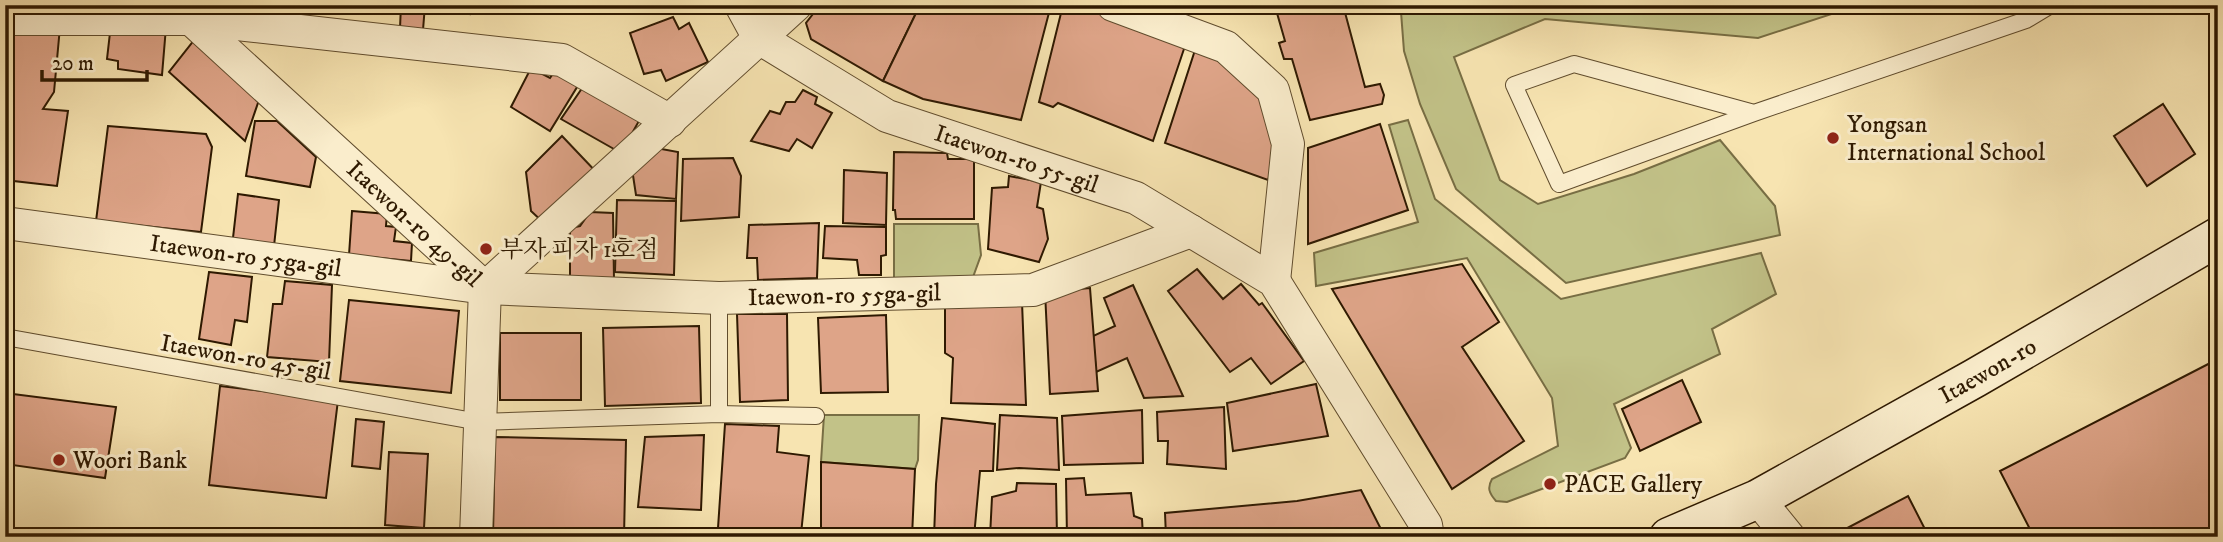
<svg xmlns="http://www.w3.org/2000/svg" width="2223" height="542" viewBox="0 0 2223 542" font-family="'IM FELL DW Pica','Noto Serif KR',serif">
<rect width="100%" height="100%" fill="#f7e4b1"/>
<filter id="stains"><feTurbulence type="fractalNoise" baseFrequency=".00286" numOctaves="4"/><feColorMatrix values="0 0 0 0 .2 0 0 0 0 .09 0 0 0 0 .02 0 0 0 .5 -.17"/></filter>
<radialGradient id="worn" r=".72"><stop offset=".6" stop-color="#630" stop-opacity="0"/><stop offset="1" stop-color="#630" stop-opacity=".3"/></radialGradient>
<g fill="#c2c288" stroke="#786e44" stroke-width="2">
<polygon points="1403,5 1859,5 1758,38 1545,19 1454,57 1500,180 1538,204 1634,174 1720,140 1775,206 1780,235 1566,283 1456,189 1420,104 1404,51 1401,12"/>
<path d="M1408 120 1435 199 1561 299 1761 253 1776 294 1712 329 1720 354 1614 404 1631 448 1625 458 1507 502 1496 501C1489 493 1487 488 1492 479L1558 446 1552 398 1467 258 1316 286 1314 253 1418 222 1389 125Z"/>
<polygon points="894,224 978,224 981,255 973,277 894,278"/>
<polygon points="824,415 919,415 918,460 915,469 821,462"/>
</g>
<g fill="#dea488" stroke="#2e1901" stroke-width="2">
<polygon points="207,5 251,5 251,8 207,7"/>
<rect x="272" y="5" width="53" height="7"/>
<polygon points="401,5 425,5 423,30 400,28"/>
<polygon points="437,5 472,5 470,14 437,9"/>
<polygon points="820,5 920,5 883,81 811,39 806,23"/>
<polygon points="920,5 1051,5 1021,120 923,99 883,81"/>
<polygon points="1063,5 1071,5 1187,40 1153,141 1058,103 1053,107 1039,102"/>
<polygon points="1298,5 1343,5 1365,87 1380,84 1384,95 1382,104 1310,120 1292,59 1284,59 1279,43 1285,41 1277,13"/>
<polygon points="673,17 679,29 689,23 708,62 666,81 661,70 644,74 630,33"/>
<polygon points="5,24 60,27 54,92 43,109 68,111 57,186 5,180"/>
<polygon points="111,24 166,27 162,75 118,69 118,61 107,59"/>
<polygon points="195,39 261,94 245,141 169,72"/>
<polygon points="1196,47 1259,85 1281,145 1268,180 1165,143"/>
<polygon points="559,65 582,79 550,131 511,107 531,68 550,78"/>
<polygon points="587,81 644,112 621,153 561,119"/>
<polygon points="803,90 817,97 815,104 832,113 812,148 797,139 789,151 751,141 770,111 780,114 786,102 795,102"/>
<polygon points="2163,104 2195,154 2147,186 2114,136"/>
<polygon points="255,121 277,121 316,157 310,187 246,176"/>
<polygon points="1380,124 1408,210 1308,244 1308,148"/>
<polygon points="108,126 206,134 212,147 201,232 96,221"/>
<polygon points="562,136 600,176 547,226 531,211 526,172"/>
<polygon points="656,148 678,152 676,199 636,195 632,169"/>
<polygon points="894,152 947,153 948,159 974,159 974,219 896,219 895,210 893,210"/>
<polygon points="733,158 741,176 739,217 681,221 683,159"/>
<polygon points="844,170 887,173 886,225 843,223"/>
<polygon points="1009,176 1041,182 1037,207 1043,209 1048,239 1039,262 988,249 992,188 1008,187"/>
<polygon points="238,194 279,200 274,246 233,238"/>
<polygon points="617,200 676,201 674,275 615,272"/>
<polygon points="352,211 387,214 386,226 396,227 394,241 412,243 411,261 349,255"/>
<polygon points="590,212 613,213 614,280 570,279 570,228 580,226"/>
<polygon points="819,223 817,278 758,280 757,258 747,258 749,225"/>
<polygon points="825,226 886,227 886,255 881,256 881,275 859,275 857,260 823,258"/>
<polygon points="1462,264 1499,322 1462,347 1524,441 1452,489 1332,289"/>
<polygon points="1197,269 1223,299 1241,284 1259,305 1262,303 1304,361 1271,384 1251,358 1230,372 1168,291"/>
<polygon points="209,272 252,277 247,322 235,320 231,345 199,339"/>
<polygon points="285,281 332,285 329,362 267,357 273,304 282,304"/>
<polygon points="1133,285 1183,396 1144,398 1127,358 1096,372 1093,336 1115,326 1104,298"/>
<polygon points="1090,288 1098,391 1050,394 1045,292"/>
<polygon points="349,300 459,311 451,393 340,381"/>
<polygon points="1022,302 1026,405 951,403 953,358 945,353 945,305"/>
<polygon points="737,314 787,314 788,400 740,402"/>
<polygon points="886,315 888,392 821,393 818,318"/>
<polygon points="699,326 701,403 605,406 603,328"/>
<rect x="500" y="333" width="81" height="67"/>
<polygon points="2218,359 2218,524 2194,537 2034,537 2000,471"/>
<polygon points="1682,380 1701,422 1640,451 1622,409"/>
<polygon points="1316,384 1328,436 1233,451 1227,403"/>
<polygon points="220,386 338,400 326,498 209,485"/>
<polygon points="5,393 116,407 105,478 5,464"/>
<polygon points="1224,407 1226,469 1167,464 1168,441 1158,441 1157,412"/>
<polygon points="1142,410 1143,463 1064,465 1062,416"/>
<polygon points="1000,415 1057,418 1059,470 1019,468 997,470"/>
<polygon points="942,418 995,424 993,471 980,471 974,537 934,537 936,484"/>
<polygon points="356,419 384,422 380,469 352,466"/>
<polygon points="725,424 779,426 777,452 809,456 801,534 718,528"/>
<polygon points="704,435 701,510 638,507 645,437"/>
<polygon points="495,437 626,440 624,537 493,535"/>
<polygon points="389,452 428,454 424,528 385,525"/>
<polygon points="821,462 915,469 912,537 821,537"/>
<polygon points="1084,478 1086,495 1131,493 1134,516 1142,519 1143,537 1067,537 1066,479"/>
<polygon points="1017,483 1056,484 1057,537 990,537 992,497 1016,491"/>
<polygon points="1361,490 1385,537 1166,537 1165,513 1297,501"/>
<polygon points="1908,496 1929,537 1835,537 1834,535"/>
</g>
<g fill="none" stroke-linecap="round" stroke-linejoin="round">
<g stroke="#604c2d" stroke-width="18">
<g id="lane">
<polyline points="1754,113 1574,64 1514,85 1559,184 1754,113 2026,20 2051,5"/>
<polyline points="5,337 479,422 719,414 816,416"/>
<polyline points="719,414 719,298"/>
</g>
</g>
<g stroke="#604c2d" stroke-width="34">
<g id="street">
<path id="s1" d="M741 5 759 38 887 116 1136 198 1274 281 1426 525 1428 537"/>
<polyline points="1113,5 1226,47 1273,90 1288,144 1274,281"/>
<path id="s2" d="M190 14 191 19 485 288 476 537"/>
<polyline points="5,19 191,19 562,60 670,121"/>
<path id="s3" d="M5 223 485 288 719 298 1033 290 1191 231"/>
<polyline points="485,288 796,5"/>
<polyline points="1758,499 1789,537"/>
</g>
</g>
<g stroke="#2e1901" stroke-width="41">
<g id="secondary">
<path id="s4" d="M1669 537 1758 499 1975 378 2218 237"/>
</g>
</g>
<use href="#lane" stroke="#faedcc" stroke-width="16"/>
<use href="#street" stroke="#faedcc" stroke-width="32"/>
<use href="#secondary" stroke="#faedcc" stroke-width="38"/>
</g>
<g fill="#8f2418" stroke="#faedcc" stroke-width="2.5">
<circle cx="1833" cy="138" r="7"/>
<circle cx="486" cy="249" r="7"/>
<circle cx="59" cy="460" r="7"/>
<circle cx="1550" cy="484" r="7"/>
</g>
<g text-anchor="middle" stroke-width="6" stroke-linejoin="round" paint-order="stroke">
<g font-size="24" fill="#2e1901" stroke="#faedcc" text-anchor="start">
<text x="1847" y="132">Yongsan<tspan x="1847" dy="28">International School</tspan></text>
<text x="500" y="257">부자 피자 1호점</text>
<text x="73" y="468">Woori Bank</text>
<text x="1564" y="492">PACE Gallery</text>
</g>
<g font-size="24" fill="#2e1901" stroke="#faedcc">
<text dy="8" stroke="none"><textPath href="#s1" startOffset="324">Itaewon-ro 55-gil</textPath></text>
<text dy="8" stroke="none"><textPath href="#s2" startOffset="308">Itaewon-ro 49-gil</textPath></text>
<text dy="8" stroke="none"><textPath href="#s3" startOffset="243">Itaewon-ro 55ga-gil</textPath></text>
<text dy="8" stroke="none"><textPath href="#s3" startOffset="844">Itaewon-ro 55ga-gil</textPath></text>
<text transform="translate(246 357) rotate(10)" y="8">Itaewon-ro 45-gil</text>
<text dy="8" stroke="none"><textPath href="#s4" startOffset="360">Itaewon-ro</textPath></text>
</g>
</g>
<rect width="2223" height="542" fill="none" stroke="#f7e4b1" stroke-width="28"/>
<rect x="7" y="7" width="2209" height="528" fill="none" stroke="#2e1901" stroke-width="3.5"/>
<rect x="14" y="14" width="2195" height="514" fill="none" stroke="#2e1901" stroke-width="2"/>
<path d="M42 70v10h105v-10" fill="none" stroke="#2e1901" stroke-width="3.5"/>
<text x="52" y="70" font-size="21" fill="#2e1901" stroke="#faedcc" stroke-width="5" paint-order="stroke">20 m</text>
<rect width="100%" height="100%" filter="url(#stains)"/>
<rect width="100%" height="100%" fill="url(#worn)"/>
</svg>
